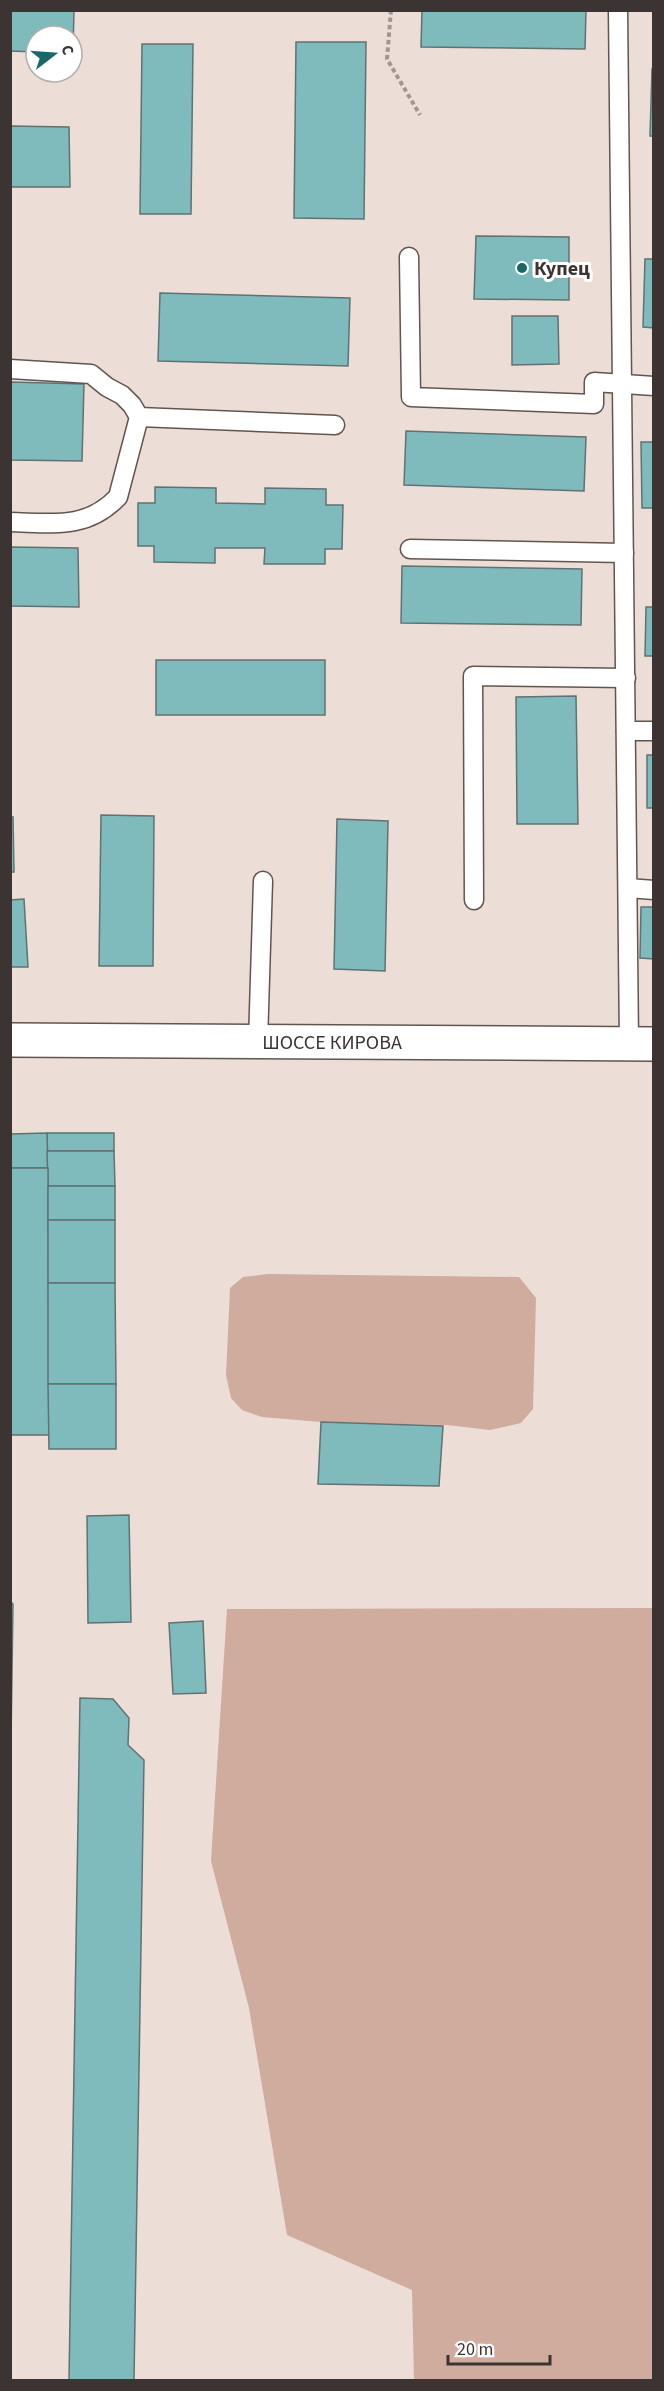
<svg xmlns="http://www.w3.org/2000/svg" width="664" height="2391" viewBox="0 0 664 2391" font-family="'Source Sans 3',sans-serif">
<rect width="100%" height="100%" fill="#edddd7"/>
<g fill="#cfac9e">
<polygon points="268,1274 519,1277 536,1298 533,1409 521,1423 490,1430 447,1425 321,1422 262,1417 242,1410 231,1398 226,1375 230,1288 243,1277"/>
<polygon points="653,1608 653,2380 414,2380 412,2290 287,2235 249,2008 211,1861 227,1609"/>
</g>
<g fill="#7fbabd" stroke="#617272" stroke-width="1.5">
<polygon points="10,10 74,10 73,52 72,36 36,36 36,52 10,51"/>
<polygon points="422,10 586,10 585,49 421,47"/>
<polygon points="296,42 366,42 364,219 294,218"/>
<polygon points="142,44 193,44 191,214 140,214"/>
<polygon points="652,69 654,69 654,136 650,136"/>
<polygon points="10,126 69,127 70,187 10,187"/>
<polygon points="476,236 569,237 569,300 474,299"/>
<polygon points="645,259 654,259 654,328 643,327"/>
<polygon points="160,293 350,298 348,366 158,361"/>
<polygon points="512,316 558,316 559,364 512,365"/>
<polygon points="10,382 84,384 82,461 10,460"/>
<polygon points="406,431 586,437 584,491 404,485"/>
<polygon points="641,442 654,442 654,508 642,508"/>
<polygon points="155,487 216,488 216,503 265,504 265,488 326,489 326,505 343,505 342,549 325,549 325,564 264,564 265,548 215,548 215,563 154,562 154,546 138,546 138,503 155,503"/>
<polygon points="10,547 78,548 79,607 10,606"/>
<polygon points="402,566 582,569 581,625 401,623"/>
<polygon points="646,607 654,607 654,656 645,656"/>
<rect x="156" y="660" width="169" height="55"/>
<polygon points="576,696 578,824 517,824 516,697"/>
<rect x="647" y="755" width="7" height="53"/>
<polygon points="101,815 154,816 153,966 99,966"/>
<polygon points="10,817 13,817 14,872 10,872"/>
<polygon points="337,819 388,821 385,971 334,969"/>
<polygon points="24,899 28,967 10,967 10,900"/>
<polygon points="641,907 654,907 654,959 640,958"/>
<rect x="47" y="1133" width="67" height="18"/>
<polygon points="47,1133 48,1168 10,1168 10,1134"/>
<polygon points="47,1151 114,1151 115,1186 48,1186"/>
<polygon points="10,1168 48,1168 49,1435 10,1435"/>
<rect x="48" y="1186" width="67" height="34"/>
<rect x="48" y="1220" width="67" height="63"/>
<polygon points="48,1283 115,1283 116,1384 48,1384"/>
<polygon points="48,1384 116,1384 116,1449 49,1449"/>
<polygon points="321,1422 443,1426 439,1486 318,1484"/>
<polygon points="129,1515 131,1622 88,1623 87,1516"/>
<polygon points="10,1601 13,1604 10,1809"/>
<polygon points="203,1621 206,1693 173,1694 169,1623"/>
<polygon points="80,1698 113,1699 129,1718 128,1745 144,1760 134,2380 69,2380"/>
</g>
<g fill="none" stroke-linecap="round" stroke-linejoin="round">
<g stroke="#62554f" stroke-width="21">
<g id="service">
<polyline points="618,10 629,1044"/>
<polyline points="409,257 411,397 594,404 594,382 654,386"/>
<polyline points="10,369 91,374 107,387 122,395 132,405 139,417 335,425"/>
<path d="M10 522C53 523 86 530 118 497L139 417"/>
<polyline points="410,549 624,553"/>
<polyline points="626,731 654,731"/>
<polyline points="628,888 654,890"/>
<polyline points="474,900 473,676 626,678"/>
<polyline points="258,1042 263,881"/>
</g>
</g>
<g stroke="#62554f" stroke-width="36">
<polyline id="primary" points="10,1040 654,1044"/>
</g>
<polyline stroke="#a29692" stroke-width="4" stroke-dasharray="4.5 3" stroke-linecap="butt" points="391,10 387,59 420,115"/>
<use href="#service" stroke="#fff" stroke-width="18"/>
<use href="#primary" stroke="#fff" stroke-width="33"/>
</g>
<circle fill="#1a676b" stroke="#fff" stroke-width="2" cx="522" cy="268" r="6"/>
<g text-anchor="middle" stroke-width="6" stroke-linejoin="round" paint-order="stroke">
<g font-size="20" font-weight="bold" fill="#3b3432" stroke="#fff" text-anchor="start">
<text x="534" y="275">Купец</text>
</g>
<g font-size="20" fill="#3b3432" stroke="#fff">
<text x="332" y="1049">ШОССЕ КИРОВА</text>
</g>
</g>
<rect width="664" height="2391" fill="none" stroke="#3b3432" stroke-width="24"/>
<g transform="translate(54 54) rotate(73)"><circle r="28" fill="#ffffff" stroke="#b1aead" stroke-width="1.5"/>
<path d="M0-4.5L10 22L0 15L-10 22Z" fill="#1a676b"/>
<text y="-9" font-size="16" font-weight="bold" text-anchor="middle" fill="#3b3432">С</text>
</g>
<path d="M448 2355v9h102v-9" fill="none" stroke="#3b3432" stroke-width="3"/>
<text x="457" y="2355" font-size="18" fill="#3b3432" stroke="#ffffff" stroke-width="4.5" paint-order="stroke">20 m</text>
</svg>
